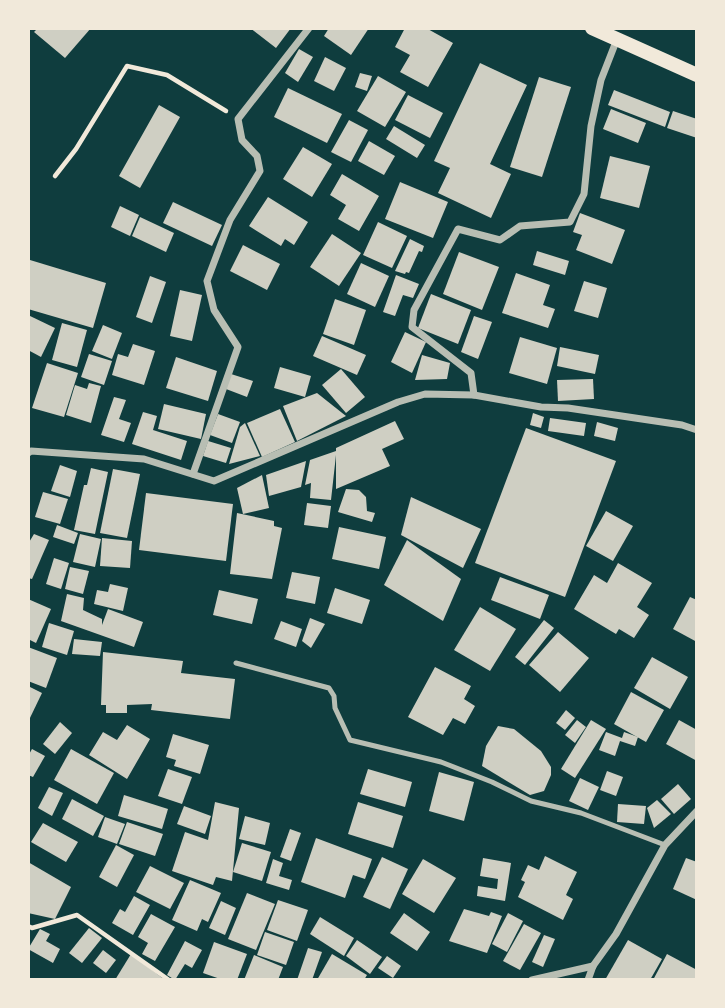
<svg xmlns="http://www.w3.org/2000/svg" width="725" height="1008" viewBox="0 0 725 1008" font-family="Raleway,sans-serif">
<rect width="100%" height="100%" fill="#0f3d3e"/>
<g fill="#cfcfc3">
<polygon points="38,28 91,28 65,58 34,32"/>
<polygon points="250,28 291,28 276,48"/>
<polygon points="329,28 369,28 351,55 324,36"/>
<polygon points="405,28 426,28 453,43 428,87 400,72 410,55 395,47"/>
<polygon points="299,49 313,57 298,82 285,73"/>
<polygon points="325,57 346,68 334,91 314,81"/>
<polygon points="480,63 527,85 490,164 511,174 491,218 438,193 450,168 434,161"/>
<polygon points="360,73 372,76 367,91 355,87"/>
<polygon points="378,76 406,92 385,127 357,111"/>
<polygon points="539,77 571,87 542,177 510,167"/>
<polygon points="288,88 342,114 327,143 274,117"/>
<polygon points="614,90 670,112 665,127 608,105"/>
<polygon points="408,95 443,113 430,138 395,120"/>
<polygon points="159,105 180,117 140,188 119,176"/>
<polygon points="611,109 646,123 638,143 603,129"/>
<polygon points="673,111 697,119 697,138 667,128"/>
<polygon points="349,120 368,130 351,162 331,152"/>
<polygon points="394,126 425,145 417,158 386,139"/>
<polygon points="369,141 395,156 384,175 358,161"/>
<polygon points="303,147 332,164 312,197 283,179"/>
<polygon points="610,156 650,166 639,208 600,198"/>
<polygon points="342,174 379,196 359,231 338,219 346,205 330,195"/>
<polygon points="400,182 448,202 433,238 385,219"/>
<polygon points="268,197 308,222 294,245 285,239 281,246 249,226"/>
<polygon points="173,202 222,225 212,246 163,223"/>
<polygon points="120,206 139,215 130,236 111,227"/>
<polygon points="580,213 625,230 612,264 576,250 582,235 573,232"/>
<polygon points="140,217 174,233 166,252 132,236"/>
<polygon points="378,222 407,236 392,268 363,255"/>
<polygon points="332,234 361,253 339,286 310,267"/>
<polygon points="410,239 424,246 422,252 419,251 409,273 406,272 405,274 395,271"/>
<polygon points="243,245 280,264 267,290 230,271"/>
<polygon points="537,251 569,261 565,275 533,265"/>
<polygon points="459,252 499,267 482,310 443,294"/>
<polygon points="30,260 106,283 93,328 28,309"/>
<polygon points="361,263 389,276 375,307 347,294"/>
<polygon points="516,273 550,285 543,305 555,309 548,328 502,313"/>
<polygon points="396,275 419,284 413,298 403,295 395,316 383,312"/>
<polygon points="150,276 166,282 152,323 136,317"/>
<polygon points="584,281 607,288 598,318 574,311"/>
<polygon points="180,290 202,295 192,341 170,336"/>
<polygon points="431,294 471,310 458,344 418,328"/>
<polygon points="335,299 366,310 354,345 323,334"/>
<polygon points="28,315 55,328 41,357 28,350"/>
<polygon points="474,316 492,322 478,359 461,352"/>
<polygon points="62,323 87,330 77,367 52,360"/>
<polygon points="103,325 122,333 112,359 92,351"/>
<polygon points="405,332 426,342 412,373 391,362"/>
<polygon points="322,336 366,355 357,375 313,356"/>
<polygon points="520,337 557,348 547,384 509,373"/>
<polygon points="133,344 155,351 144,385 112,375 118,354 128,357"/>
<polygon points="560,347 599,355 595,374 557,366"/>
<polygon points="89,354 112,361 104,385 81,377"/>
<polygon points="422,355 450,363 447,379 415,380"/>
<polygon points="176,357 217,371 208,401 166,388"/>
<polygon points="47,363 78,373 64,417 32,408"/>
<polygon points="280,367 311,376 305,397 274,388"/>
<polygon points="341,369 365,397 346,413 322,385"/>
<polygon points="231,374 253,381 247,397 226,389"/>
<polygon points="593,379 594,399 558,401 557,380"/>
<polygon points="89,383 101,386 91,423 66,415 75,385 87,389"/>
<polygon points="317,393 346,416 297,441 283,406"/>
<polygon points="114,397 126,400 119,419 131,423 124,442 101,435"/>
<polygon points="164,404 206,414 201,439 158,429"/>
<polygon points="280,409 295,442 262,457 247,423"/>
<polygon points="143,412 157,416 153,430 187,441 181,460 132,444"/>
<polygon points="533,413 544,417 541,428 530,425"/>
<polygon points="218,414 240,422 232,443 210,435"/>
<polygon points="550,418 586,423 584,436 548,431"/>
<polygon points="395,421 404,439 382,449 390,466 336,489 336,455 331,500 310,498 311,483 305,485 310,460 336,451 336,448"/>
<polygon points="597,422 618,428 615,441 594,436"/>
<polygon points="245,423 260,456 229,464 240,427"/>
<polygon points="526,428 616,461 565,597 475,563"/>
<polygon points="208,441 231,448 226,463 203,456"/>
<polygon points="306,461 301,487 269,496 266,475"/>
<polygon points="60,465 77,471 70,497 51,491"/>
<polygon points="91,468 108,472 95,534 74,530 84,485 87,485"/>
<polygon points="113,469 140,474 127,538 100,533"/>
<polygon points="262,475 269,508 243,514 237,488"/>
<polygon points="346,489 359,490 366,497 367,511 375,513 372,522 338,512"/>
<polygon points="43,492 68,499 60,524 35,517"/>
<polygon points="146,493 233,504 226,561 139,550"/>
<polygon points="411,497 481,529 463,568 401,535"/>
<polygon points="307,503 331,506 328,528 304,525"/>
<polygon points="606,511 633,526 613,561 586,546"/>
<polygon points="237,513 274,521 274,526 282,528 272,579 230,574"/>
<polygon points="57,525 78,533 74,544 53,537"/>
<polygon points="339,527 386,537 379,569 332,559"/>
<polygon points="34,534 49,540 32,579 28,578 28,544"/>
<polygon points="80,534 101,539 95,567 73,562"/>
<polygon points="102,538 132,541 130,568 100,566"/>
<polygon points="407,540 461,579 443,621 384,585"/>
<polygon points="54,558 69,563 61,589 46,584"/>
<polygon points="618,563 652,583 637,607 649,615 634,638 619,629 616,634 574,609 594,575 607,583"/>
<polygon points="70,567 89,571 83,594 65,589"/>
<polygon points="292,572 320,577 315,604 286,598"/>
<polygon points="500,577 549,595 540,619 491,600"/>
<polygon points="110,584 128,588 123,611 94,604 97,590 108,592"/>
<polygon points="335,588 370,600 362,624 327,613"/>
<polygon points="219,590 258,599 252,624 213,615"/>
<polygon points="67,594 84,598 83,610 102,619 102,625 108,609 143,622 134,647 61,621"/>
<polygon points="690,597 697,600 697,642 673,629"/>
<polygon points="28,599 51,609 36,643 28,639"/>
<polygon points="480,607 516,629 490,671 454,650"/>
<polygon points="310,618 325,624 311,648 302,641"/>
<polygon points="544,620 554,628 525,665 515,657"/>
<polygon points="281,621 302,629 296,647 274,639"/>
<polygon points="49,623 74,631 67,655 42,647"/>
<polygon points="558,632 589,658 560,692 529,665"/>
<polygon points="74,639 102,642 100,656 72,654"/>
<polygon points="28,647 57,658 46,688 28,681"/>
<polygon points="103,652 183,661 181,673 235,679 230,719 151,710 152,704 127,705 127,713 106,713 106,705 101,705"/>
<polygon points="652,657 688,677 670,709 634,688"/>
<polygon points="435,667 471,686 464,699 475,706 465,724 453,718 443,735 408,717"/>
<polygon points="28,686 42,693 28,722"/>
<polygon points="631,692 664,710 646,742 614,724"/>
<polygon points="566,710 575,718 565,730 556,723"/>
<polygon points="577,720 586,727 575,743 565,735"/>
<polygon points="591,720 606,729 575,778 561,769"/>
<polygon points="679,720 697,730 697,761 666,744"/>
<polygon points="60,722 72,733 55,754 43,744"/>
<polygon points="127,725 150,739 127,779 89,755 103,732 117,740"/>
<polygon points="498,726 514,729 541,751 551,767 551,775 544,791 530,795 482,766 486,746"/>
<polygon points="606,732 622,738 624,732 638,737 635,746 620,741 615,756 599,750"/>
<polygon points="173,734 209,745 200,774 174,766 176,760 166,757"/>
<polygon points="32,749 45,756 33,777 28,775 28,756"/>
<polygon points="71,749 114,773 97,804 54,780"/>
<polygon points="168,769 192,777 182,804 158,796"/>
<polygon points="368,769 412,782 405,807 360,794"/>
<polygon points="607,771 623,777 616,796 600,790"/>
<polygon points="439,772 474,782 464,821 429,811"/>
<polygon points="580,778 599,787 588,810 569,801"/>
<polygon points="678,784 691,799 674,814 661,799"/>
<polygon points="49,787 63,793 52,816 38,808"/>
<polygon points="124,795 168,809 162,829 118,816"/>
<polygon points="72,799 104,816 93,836 62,819"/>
<polygon points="657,800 671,814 654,828 647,808"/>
<polygon points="215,802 239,808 232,881 216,877 213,885 172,871 185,832 208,840"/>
<polygon points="358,802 403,816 393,848 348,834"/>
<polygon points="618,804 646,806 644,824 617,822"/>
<polygon points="184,806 211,816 205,834 177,824"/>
<polygon points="245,816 270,823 265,845 239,839"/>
<polygon points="105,817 125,824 117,844 98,837"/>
<polygon points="127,822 163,834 155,856 119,844"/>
<polygon points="43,823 78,842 66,862 31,842"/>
<polygon points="290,829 301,833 291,861 280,857"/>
<polygon points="316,838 372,859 365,879 353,875 345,898 301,882"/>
<polygon points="242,843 271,852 262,881 233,872"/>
<polygon points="116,845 134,855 117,887 99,877"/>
<polygon points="545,856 577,872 566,895 573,899 563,920 518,897 525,882 521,880 528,865 539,870"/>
<polygon points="382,857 408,869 390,909 363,897"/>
<polygon points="483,858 511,863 505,901 477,896 478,886 497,889 498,879 480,876"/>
<polygon points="686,858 697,862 697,900 673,889"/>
<polygon points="273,859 283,863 279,876 292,880 289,890 266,883"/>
<polygon points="423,859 456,878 434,913 402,894"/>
<polygon points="28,862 71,887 55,919 28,913"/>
<polygon points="150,866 184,883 170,909 136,892"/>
<polygon points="190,880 221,893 208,922 202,919 197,931 172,920"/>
<polygon points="247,893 275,904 256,950 228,939"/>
<polygon points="134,896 150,905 133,935 112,923 120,909 125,912"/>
<polygon points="278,900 308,910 297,941 267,930"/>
<polygon points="221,901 236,908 225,935 209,928"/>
<polygon points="464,909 489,916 491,912 502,916 487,953 449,941"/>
<polygon points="404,913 430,932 417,951 390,933"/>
<polygon points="508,913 523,921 507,952 492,944"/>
<polygon points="151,914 175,927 155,961 142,954 148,943 138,937"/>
<polygon points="320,917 354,938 344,956 310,934"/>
<polygon points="524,924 541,933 520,970 503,961"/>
<polygon points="89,928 102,938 82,963 69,953"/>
<polygon points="40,929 50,934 46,941 60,949 53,963 28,949"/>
<polygon points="265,932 294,942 286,965 257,955"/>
<polygon points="544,935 555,939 543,967 532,962"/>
<polygon points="357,940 382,957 370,974 346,956"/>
<polygon points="628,940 662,959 650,980 605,980"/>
<polygon points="185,941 202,950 192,968 185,964 175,980 167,975"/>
<polygon points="214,942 247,954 237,980 223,980 203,973"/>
<polygon points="308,948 322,952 312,980 297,980"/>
<polygon points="103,950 116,960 106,973 93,963"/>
<polygon points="131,954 165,980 115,980"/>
<polygon points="332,954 367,975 364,980 317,980"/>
<polygon points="667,954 697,970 697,980 653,980"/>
<polygon points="254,955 283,967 278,980 244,980"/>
<polygon points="387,956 401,966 393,978 378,968"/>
</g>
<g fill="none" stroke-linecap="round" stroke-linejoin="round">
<g stroke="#f1e9da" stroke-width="4.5">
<polyline points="55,176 76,149 127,66 167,75 226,111"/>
<polyline points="28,926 32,928 77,915 169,980"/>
</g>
<polyline stroke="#b8beb3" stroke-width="5" points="236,663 329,688 334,696 335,708 350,740 441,762 492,782 531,801 581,813 665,845"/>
<g stroke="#b8beb3" stroke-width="7">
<polyline points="474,395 471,373 412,327 414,310 458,229 500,240 520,226 570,222 584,194 591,126 601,80 617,39"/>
<polyline points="28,453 31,451 144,459 214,481 398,402 425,394 474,395 541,407 568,408 682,425 697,430"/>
<polyline points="193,474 238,347 214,310 207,281 230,220 260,171 257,156 242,140 238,119 309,28"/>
<polyline points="532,980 593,966"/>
<polyline points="588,980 593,966 616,934 665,845 697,811"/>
</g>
<polyline stroke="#f1e9da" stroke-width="14" points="592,28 697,75"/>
</g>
<rect width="725" height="1008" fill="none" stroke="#f1e9da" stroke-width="60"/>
</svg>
